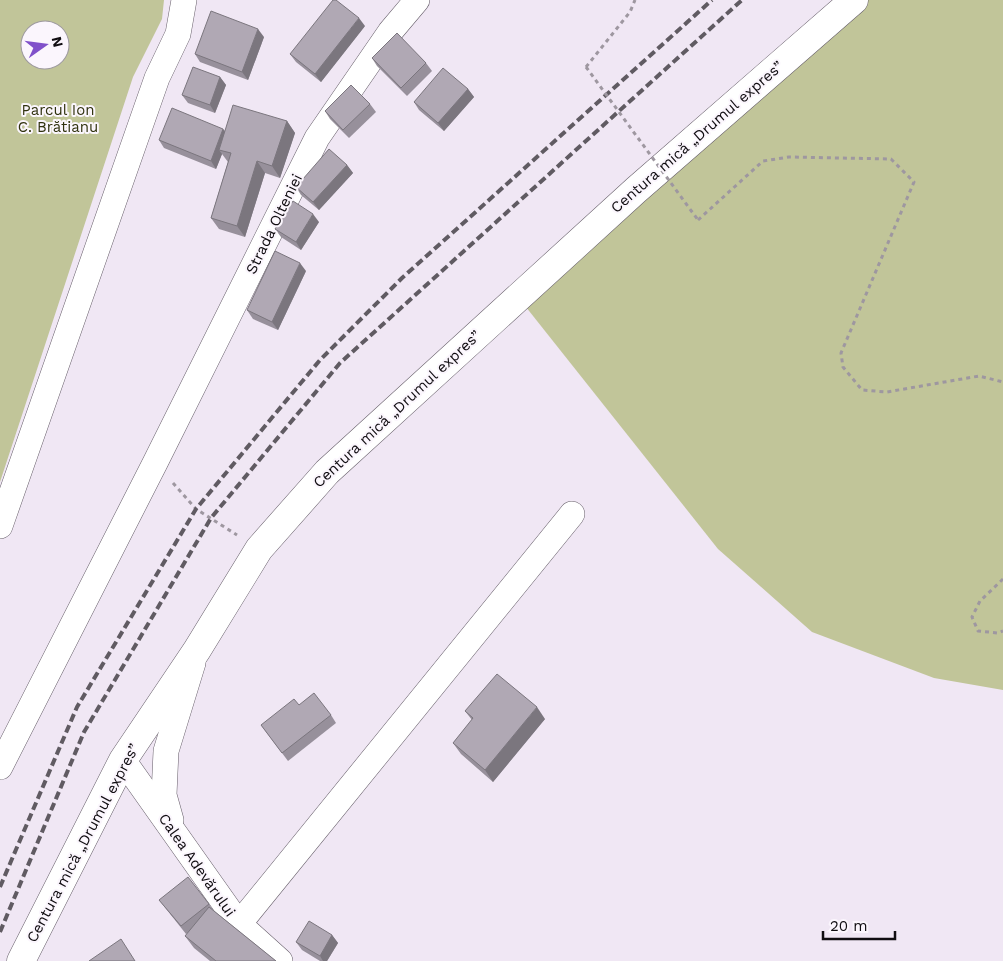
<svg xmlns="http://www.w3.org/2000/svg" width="1003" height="961" viewBox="0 0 1003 961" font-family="'Work Sans',sans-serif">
<rect width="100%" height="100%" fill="#f0e7f4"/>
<g fill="#c1c599" fill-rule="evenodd">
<path d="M0 0H164L162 19 133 77 0 482ZM30 30H60V60H30Z"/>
<polygon points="854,0 1003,0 1003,690 934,678 812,632 718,549 518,297"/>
</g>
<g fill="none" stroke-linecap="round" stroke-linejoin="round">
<g stroke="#665e69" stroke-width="26">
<g id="street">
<polyline points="0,526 157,78 178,34 184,0"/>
<polyline points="123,760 239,924 280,961"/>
<polyline points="0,767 155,463 317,138 390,32 417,0"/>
<polyline points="171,820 164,795 166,751 193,663"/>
<polyline points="239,924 572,514"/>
</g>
</g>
<g stroke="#665e69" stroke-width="29">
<polyline id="secondary" points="21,961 123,760 197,650 259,549 327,472 636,190 854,0"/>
</g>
<g stroke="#9e97a0" stroke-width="3" stroke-dasharray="4 4" stroke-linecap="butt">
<polyline points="586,67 630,12 635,0"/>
<polyline points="698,220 763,161 789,157 891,159 914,182 841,353 843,367 862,390 887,392 979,376 1003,382"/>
<polyline points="173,483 196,509 237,535"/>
<polyline points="1003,579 980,601 972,617 978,631 998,633 1003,631"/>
</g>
<use href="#street" stroke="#fff" stroke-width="25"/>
<use href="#secondary" stroke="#fff" stroke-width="28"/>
<g stroke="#605b62" stroke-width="4" stroke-dasharray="8 4" stroke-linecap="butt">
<polyline points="0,887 77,707 196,509 320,360 402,278 712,0"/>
<polyline points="0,932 84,732 211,518 340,363 742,0"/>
</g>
<polyline stroke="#9e97a0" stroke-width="3" stroke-dasharray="4 4" stroke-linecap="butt" points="586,67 698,220"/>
</g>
<g fill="#97909b">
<polygon points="365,26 321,82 296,62 290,54"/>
<polygon points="264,37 248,80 200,62 195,54"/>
<polygon points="372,58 426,63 432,71 407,96 377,66"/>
<polygon points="220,77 226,85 215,113 188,103 182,95"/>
<polygon points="468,89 474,97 444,131 419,110 414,102"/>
<polygon points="370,104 376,112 349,138 330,119 325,111"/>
<polygon points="287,121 295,133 280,178 265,173 245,237 219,229 211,218 228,162 222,154 216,169 164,148 159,140 223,129 225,131"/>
<polygon points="347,165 353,173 319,210 301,195 296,187"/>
<polygon points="319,222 301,250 281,237 275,229"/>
<polygon points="306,271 278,330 253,319 247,310"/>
<polygon points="299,705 331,715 336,723 288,761 261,725"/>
<polygon points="465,711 545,719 493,782 461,754 453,743 472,720"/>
<polygon points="159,900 209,904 213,910 276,961 210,961 194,948 185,936 188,933 186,934"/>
<polygon points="332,935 338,943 327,961 320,961 302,950 296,942"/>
</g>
<g fill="#7b767e">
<polygon points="359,18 365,26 321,82 315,74"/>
<polygon points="258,29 264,37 248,80 242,72"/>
<polygon points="220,77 226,85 215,113 210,105"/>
<polygon points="468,89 474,97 444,131 438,123"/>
<polygon points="287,121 295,133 280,178 272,166"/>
<polygon points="223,129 229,137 219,150 222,154 216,169 211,161"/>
<polygon points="257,161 265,173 245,237 237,226"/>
<polygon points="347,165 353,173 319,210 313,202"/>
<polygon points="313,214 319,222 301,250 296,242"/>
<polygon points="300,263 306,271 278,330 272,322"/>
<polygon points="537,707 545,719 493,782 485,770"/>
<polygon points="332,935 338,943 327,961 323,961 320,956"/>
</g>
<g fill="#b0a8b4" stroke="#7b767e">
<polygon points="333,0 336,0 359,18 315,74 290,54"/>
<polygon points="211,11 258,29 242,72 195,54"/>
<polygon points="397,33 426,63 401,88 372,58"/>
<polygon points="193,67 220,77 210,105 182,95"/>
<polygon points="443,68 468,89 438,123 414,102"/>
<polygon points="351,85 370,104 343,130 325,111"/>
<polygon points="233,105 287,121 272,166 257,161 237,226 211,218 231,153 219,150"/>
<polygon points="172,108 223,129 211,161 159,140"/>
<polygon points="329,149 347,165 313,202 296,187"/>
<polygon points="293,201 313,214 296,242 275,229"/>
<polygon points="275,251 300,263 272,322 247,310"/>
<polygon points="497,674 537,707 485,770 453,743 473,718 465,711"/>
<polygon points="314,693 331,715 282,753 261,725 294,699 299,705"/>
<polygon points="188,877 209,904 181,926 159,900"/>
<polygon points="209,907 276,961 216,961 185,936"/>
<polygon points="309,921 332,935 320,956 296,942"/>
<polygon points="121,939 135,961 89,961"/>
</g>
<g text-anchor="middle" stroke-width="4" stroke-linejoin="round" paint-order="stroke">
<g font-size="15" fill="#30320e" stroke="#fbf6fd">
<text x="58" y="115">Parcul Ion<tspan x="58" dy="17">C. Brătianu</tspan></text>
</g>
<g font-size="15" fill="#100d11" stroke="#fbf6fd">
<text transform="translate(697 137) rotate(-41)" y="5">Centura mică „Drumul expres”</text>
<text transform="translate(274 224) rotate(-64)" y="5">Strada Olteniei</text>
<text transform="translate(397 409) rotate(-43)" y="5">Centura mică „Drumul expres”</text>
<text transform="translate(83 843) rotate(-62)" y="5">Centura mică „Drumul expres”</text>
<text transform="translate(197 865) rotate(55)" y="5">Calea Adevărului</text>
</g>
</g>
<g transform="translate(45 45) rotate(76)"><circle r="24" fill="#fbf6fd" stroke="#9d999f"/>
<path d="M0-4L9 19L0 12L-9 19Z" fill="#8051ca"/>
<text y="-8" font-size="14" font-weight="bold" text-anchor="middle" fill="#100d11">N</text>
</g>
<path d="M823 931v8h72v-8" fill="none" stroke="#100d11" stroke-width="2.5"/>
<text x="830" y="931" font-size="15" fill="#100d11" stroke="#fbf6fd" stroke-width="4" paint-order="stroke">20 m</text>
</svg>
